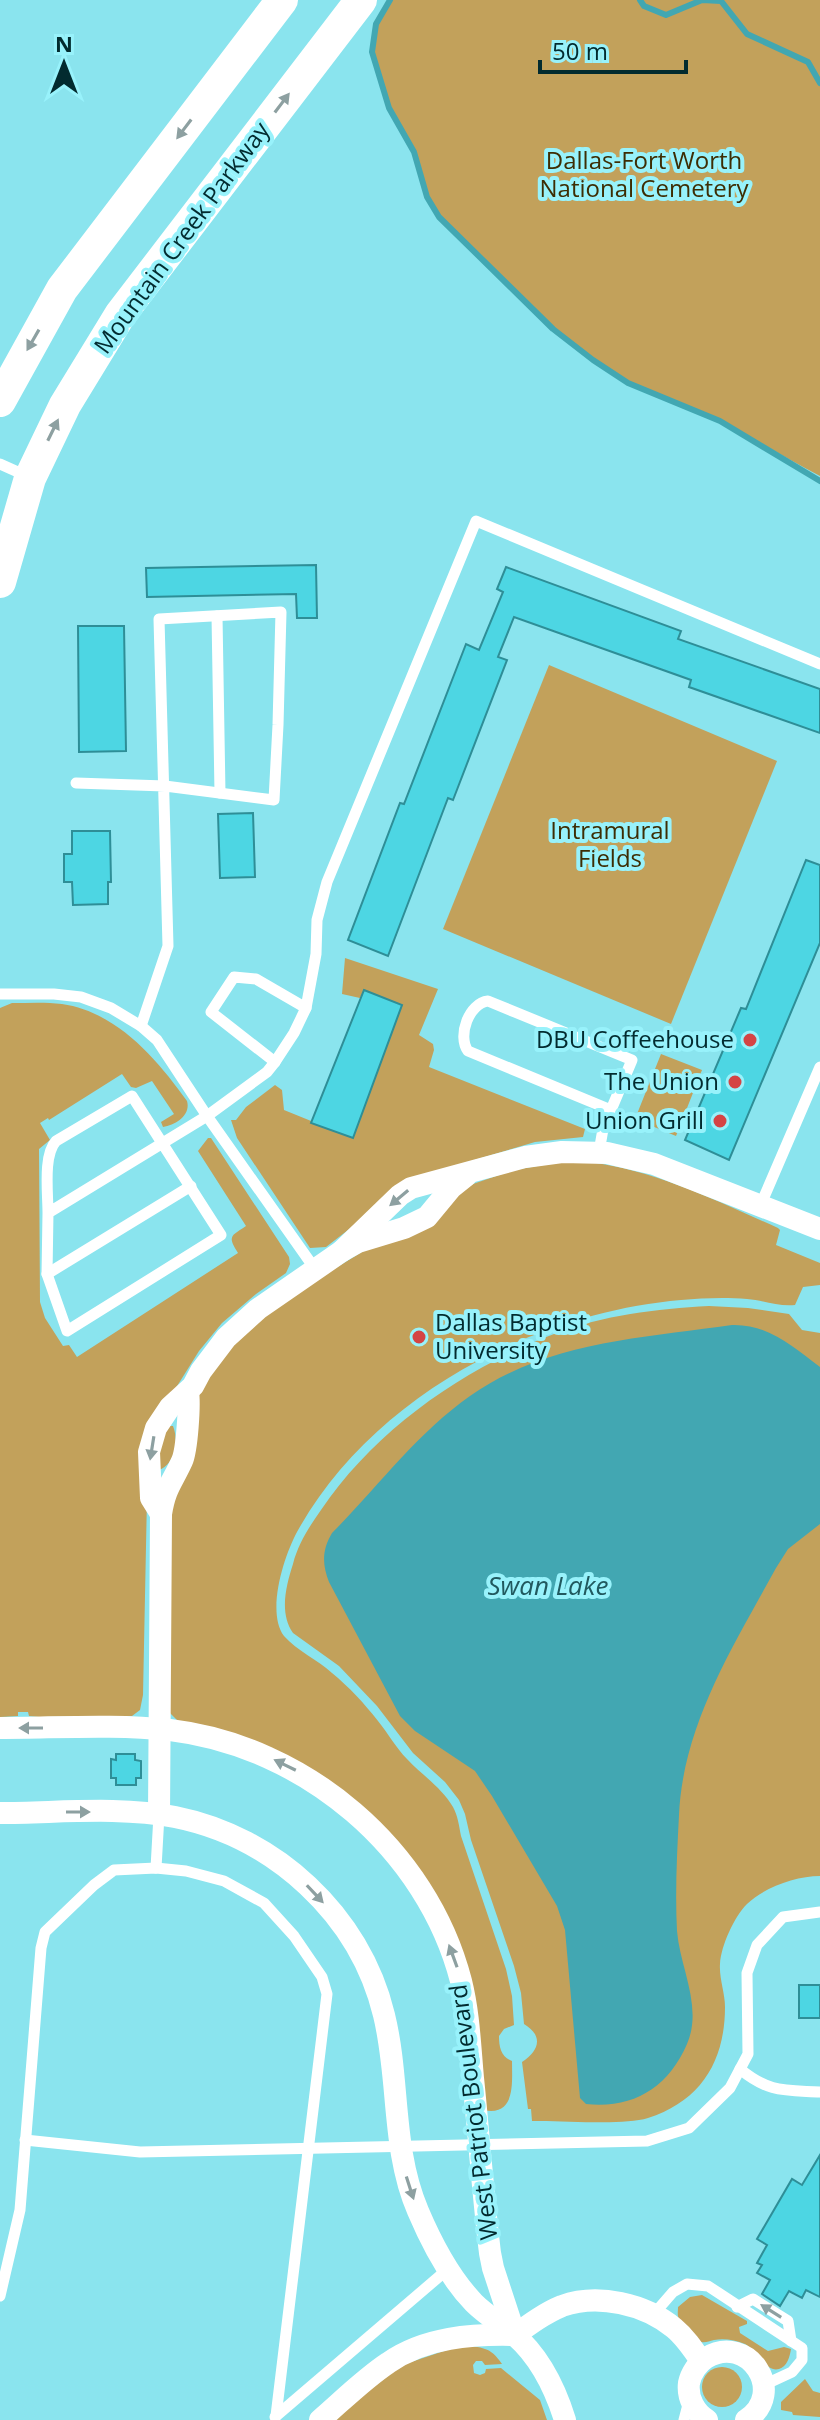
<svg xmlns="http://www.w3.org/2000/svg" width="820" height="2420" viewBox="0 0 820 2420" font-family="'Open Sans',sans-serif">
<rect width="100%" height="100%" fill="#8ae4ee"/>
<g fill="#c2a15b">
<path d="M390 0H820V476C786 459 752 436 718 420 688 407 656 399 627 383 555 342 498 275 439 217L427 197 414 152 389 108 372 52 376 24Z"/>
<polygon points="549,665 777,761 671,1024 443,929"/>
<polygon points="345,958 438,989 419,1035 433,1044 434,1050 429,1067 585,1129 583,1137 535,1142 444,1169 361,1220 326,1247 310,1248 237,1138 231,1120 236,1120 246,1107 275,1085 282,1090 284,1110 353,1138 402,1005 364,990 360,998 342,994"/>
<path d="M12 1003C29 1003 46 1002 62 1004 117 1012 157 1059 187 1101 191 1115 176 1125 163 1127L161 1122 174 1114 152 1081 136 1088 131 1087 122 1074 49 1120 48 1118 40 1123 50 1140 39 1149 40 1302 45 1318 63 1346 69 1345 77 1357 238 1253C227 1236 231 1236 246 1226L198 1151 208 1138H211L289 1257 290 1264 286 1273 256 1294 222 1323 199 1351 159 1415 147 1497 143 1695 140 1710 132 1716 39 1717 29 1716 28 1712H18V1716L0 1717V1008Z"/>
<polygon points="661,1054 702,1070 676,1136 635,1119"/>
<path d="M588 1162C656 1170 717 1201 778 1228L780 1230 776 1245 820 1263V1285L803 1287 795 1305C779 1307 763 1300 747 1299 726 1297 702 1298 681 1300 531 1313 371 1398 297 1532 284 1556 266 1612 284 1636 297 1651 318 1660 332 1673 349 1687 364 1703 378 1721 388 1733 396 1748 407 1759 422 1775 442 1788 453 1807 458 1816 459 1826 461 1836L506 1969 512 1996 514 2025 504 2029 499 2036C499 2047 501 2057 512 2061 512 2083 516 2117 483 2110L471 1995 382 1827 178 1721 167 1710 169 1510 198 1395 224 1355 254 1323 326 1274 473 1184 514 1170 555 1163Z"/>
<path d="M709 1306 748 1308 789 1314 802 1330 820 1333V1876C796 1876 765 1887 747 1904 734 1917 721 1946 720 1964 719 1978 725 1993 725 2007 725 2061 701 2101 648 2118 622 2126 562 2120 532 2121L531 2109H528L522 2062C539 2051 544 2036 524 2024L521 1993 514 1966 471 1840 465 1814 459 1800 445 1782 413 1753 377 1706 339 1666 293 1633C279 1613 286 1586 293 1564 298 1544 309 1527 321 1510 376 1429 463 1369 554 1334 604 1315 656 1309 709 1306Z"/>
<path d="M169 1426H173C179 1441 175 1464 159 1470L154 1449Z"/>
<path d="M702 2295 747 2321V2324L739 2327 740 2333 768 2351 784 2347 791 2349C790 2356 787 2367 779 2369 766 2373 756 2350 745 2344 735 2340 724 2338 714 2340 709 2341 706 2343 701 2342 695 2340 682 2325 679 2319 677 2315 678 2311 678 2307L690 2297Z"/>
<path d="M462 2345C482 2348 490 2346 502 2364L485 2365 482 2361H476L473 2365 474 2373 480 2375 485 2373 486 2369 501 2368 540 2400 547 2420H330L402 2365Z"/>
<circle cx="722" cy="2387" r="20"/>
<polygon points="805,2379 813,2391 820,2393 820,2417 793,2415 792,2412 781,2410 781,2402"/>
</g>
<path fill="#42a7b2" d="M732 1325C768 1324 792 1346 820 1367V1524L788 1549 776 1568C734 1645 683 1724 679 1815 677 1853 675 1893 677 1931 680 1968 703 2007 687 2044 668 2088 633 2109 586 2104L580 2098 565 1930 557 1906 492 1796 475 1771 415 1731 400 1716 329 1582C322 1564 322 1550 332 1533 377 1488 417 1433 470 1396 546 1342 642 1338 732 1325Z"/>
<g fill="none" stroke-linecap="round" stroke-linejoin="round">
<g stroke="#42a7b2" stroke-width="6">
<polyline points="390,0 376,24 372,52 389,108 414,152 427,197 439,217 553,329 593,360 628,383 720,421 820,481"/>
<polyline points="640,0 644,6 666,15 702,0 721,1 747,34 808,62 820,83"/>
</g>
</g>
<g fill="#4dd6e3" stroke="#2e8e97" stroke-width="2">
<polygon points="316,565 317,618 297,618 296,594 147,597 146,568"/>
<polygon points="506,567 681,631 678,639 820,689 820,733 689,687 691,680 514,617 498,657 507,660 453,800 448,798 388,956 348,940 400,803 404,804 466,644 479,650 503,592 497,589"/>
<polygon points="78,626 124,626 126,751 79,752"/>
<polygon points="253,813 255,877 220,878 218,814"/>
<polygon points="72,831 110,831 111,882 108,882 108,904 73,905 72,882 64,882 64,854 72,854"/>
<polygon points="806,860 820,865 820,943 729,1160 685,1140 741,1008 746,1009"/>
<polygon points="364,990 402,1005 353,1138 311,1123"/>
<polygon points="116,1754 135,1754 135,1760 141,1761 141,1778 136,1778 136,1785 116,1785 116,1778 111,1778 111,1759 116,1760"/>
<rect x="799" y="1985" width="21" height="33"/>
<polygon points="820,2155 820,2297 806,2290 802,2298 789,2291 780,2306 762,2294 770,2280 757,2273 762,2265 757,2263 767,2245 757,2239 792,2179 802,2185"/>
</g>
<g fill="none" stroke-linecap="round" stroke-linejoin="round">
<g stroke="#fff" stroke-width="11">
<polyline points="0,464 29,477"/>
<polyline points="217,616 220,793"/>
<polyline points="76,783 165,786 274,800 278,725 281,612 159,619 168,946 141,1026"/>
<polyline points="0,994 54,994 81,997 111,1008 141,1026 157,1040 207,1116 315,1269"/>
<polyline points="275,1062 211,1012 234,977 256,979 306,1008"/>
<path d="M599 1152 603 1129 632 1060 488 1001C469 1003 457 1036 468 1051L611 1110"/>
<polyline points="761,1204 820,1067"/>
<path d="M48 1213C48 1193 43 1155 56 1141L132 1096 221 1235 67 1331 47 1274 48 1213 207 1116 267 1072 275 1062 294 1033 306 1008 316 954 317 920 327 882 476 521 820 664"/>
<polyline points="47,1274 191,1186"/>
<polyline points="156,1868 159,1815"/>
<path d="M740 2069C769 2093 784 2090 820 2092"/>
<polyline points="25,2140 140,2152 647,2141 689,2128 730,2088 748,2054 747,1973 757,1945 783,1917 820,1912"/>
<polyline points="0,2296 20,2210 41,1948 45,1932 94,1885 114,1870 156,1868 186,1871 224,1881 264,1903 294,1936 322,1977 327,1994 276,2416"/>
<polyline points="737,2307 753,2299 788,2321 791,2341"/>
<polyline points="653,2315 673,2292 687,2284 708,2286 802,2348 802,2360 792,2372 764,2385"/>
<polyline points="275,2417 448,2269"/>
<polyline points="684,2420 689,2401"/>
</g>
<g stroke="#fff" stroke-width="22">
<polyline points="342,1251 400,1195 411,1188 525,1157 562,1152 607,1153 654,1164 820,1229"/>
<polyline points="161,1514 151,1498 149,1452 156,1428 170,1407 193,1386 201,1371 226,1338 258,1309 342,1251 358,1242 404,1228 427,1217 451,1188 466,1176"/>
<path d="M0 1728C56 1728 114 1724 170 1730 305 1746 427 1849 461 1981 469 2013 470 2045 473 2078 479 2136 483 2195 490 2253L493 2268 515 2335"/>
<path d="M0 1813C57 1813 119 1806 175 1817 275 1837 360 1915 384 2015 400 2080 391 2148 418 2211 432 2244 449 2277 474 2303 486 2315 500 2323 512 2333 539 2355 555 2388 565 2420"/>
<path d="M159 1815 161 1514C165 1488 172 1483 182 1461 187 1450 190 1404 188 1392"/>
<path d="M515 2335C530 2324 545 2313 562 2306 598 2293 645 2304 674 2328 685 2337 693 2349 701 2361"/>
<path d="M320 2420C342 2401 364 2379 388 2363 425 2337 472 2334 515 2335"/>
<path d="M707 2420C695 2412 687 2398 689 2383 691 2373 698 2363 706 2358 748 2332 788 2393 746 2420"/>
</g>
<g stroke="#fff" stroke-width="32">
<polyline points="0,401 62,289 282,0"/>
<polyline points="0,582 30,478 65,405 120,315 361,0"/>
</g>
</g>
<defs><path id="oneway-solid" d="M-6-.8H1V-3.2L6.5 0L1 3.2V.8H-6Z" transform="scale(2)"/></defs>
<g fill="#8da0a1">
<use href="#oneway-solid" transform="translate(282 103) rotate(-53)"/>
<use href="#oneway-solid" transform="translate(184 129) rotate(127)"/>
<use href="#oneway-solid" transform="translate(33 340) rotate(120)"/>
<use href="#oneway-solid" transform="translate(53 430) rotate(-64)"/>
<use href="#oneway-solid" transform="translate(399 1198) rotate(140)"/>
<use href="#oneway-solid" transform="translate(152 1448) rotate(99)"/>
<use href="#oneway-solid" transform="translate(31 1728) rotate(180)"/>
<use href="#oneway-solid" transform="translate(285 1765) rotate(-154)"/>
<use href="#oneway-solid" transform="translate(78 1812)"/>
<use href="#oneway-solid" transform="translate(315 1894) rotate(47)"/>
<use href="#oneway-solid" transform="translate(453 1956) rotate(-110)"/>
<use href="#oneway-solid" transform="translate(410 2188) rotate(72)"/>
<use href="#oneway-solid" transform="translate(771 2311) rotate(-148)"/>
</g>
<g fill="#d44444" stroke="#98f2fb" stroke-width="3">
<circle cx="750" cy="1040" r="8"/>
<circle cx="735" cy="1082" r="8"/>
<circle cx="720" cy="1121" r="8"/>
<circle cx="419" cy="1337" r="8"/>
</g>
<g text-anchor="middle" stroke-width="8" stroke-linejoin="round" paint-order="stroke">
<g font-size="24" fill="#3d2d04" stroke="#98f2fb">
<text x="644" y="169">Dallas-Fort Worth<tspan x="644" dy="28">National Cemetery</tspan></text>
<text x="610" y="839">Intramural<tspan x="610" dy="28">Fields</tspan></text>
</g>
<g font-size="24" fill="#022b2f" stroke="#98f2fb">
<text transform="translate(182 238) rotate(-54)" y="8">Mountain Creek Parkway</text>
<text transform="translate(474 2112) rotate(-97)" y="8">West Patriot Boulevard</text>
</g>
<g font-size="24" fill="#022b2f" stroke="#98f2fb" text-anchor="end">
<text x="734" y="1048">DBU Coffeehouse</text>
<text x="719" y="1090">The Union</text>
<text x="704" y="1129">Union Grill</text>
<text x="435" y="1331" text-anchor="start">Dallas Baptist<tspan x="435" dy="28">University</tspan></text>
</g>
<g font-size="26" font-style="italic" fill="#21595f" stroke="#98f2fb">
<text x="548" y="1595">Swan Lake</text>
</g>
</g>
<g transform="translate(64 64)" stroke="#98f2fb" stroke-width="6" paint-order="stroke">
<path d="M0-6L14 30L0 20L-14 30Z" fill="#022b2f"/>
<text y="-12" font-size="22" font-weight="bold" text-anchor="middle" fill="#022b2f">N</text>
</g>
<path d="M540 60v12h146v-12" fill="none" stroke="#022b2f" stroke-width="4"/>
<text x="552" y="60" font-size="24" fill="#022b2f" stroke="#98f2fb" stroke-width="6" paint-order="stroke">50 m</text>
</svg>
